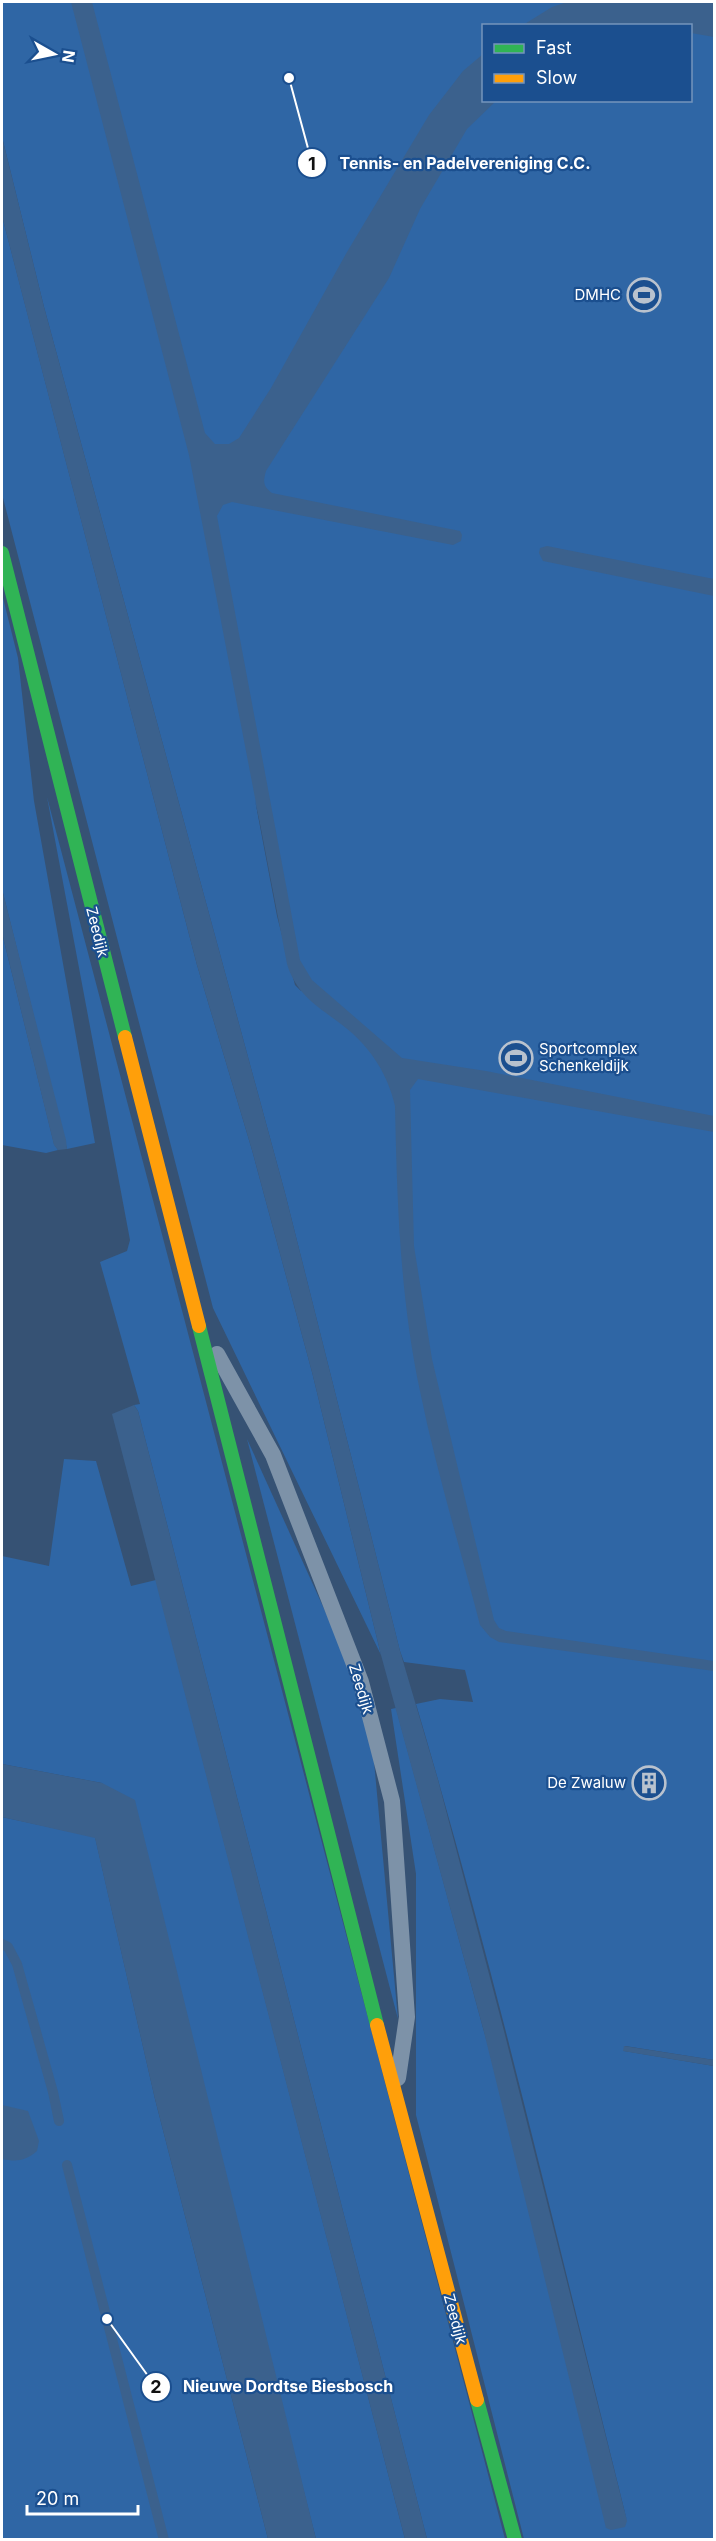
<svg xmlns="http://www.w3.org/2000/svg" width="716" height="2541" viewBox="0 0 716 2541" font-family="Inter,sans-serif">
<rect width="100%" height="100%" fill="#365274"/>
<g fill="#2f66a5" fill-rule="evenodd">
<path d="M2 2H714V2060L625 2046 624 2051 714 2066V2539H524L416 2115V1874L391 1709 396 1708 483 2028 627 2521C559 2248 496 1973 416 1704L440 1699 473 1702 465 1670 404 1662 400 1651 285 1193 44 307 2 137ZM484 26H690V100H484ZM255 800 301 991 295 985 277 916Z"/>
<polygon points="2,216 197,965 252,1150 312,1372 381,1655 213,1308 2,494"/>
<polygon points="2,594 18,658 34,801 95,1143 67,1149 2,889"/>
<polygon points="47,797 505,2539 427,2539 138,1411 134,1405 140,1404 100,1262 127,1251 130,1240"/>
<polygon points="2,933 54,1144 58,1150 46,1153 2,1145"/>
<polygon points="247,1439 350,1666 373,1751 398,2019"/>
<polygon points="64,1459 96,1461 131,1586 156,1580 405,2539 316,2539 287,2425 102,1783 2,1764 2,1556 49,1566"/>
<polygon points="2,1817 95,1837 155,2099 268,2539 2,2540"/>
</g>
<g fill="#3b618d">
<path d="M71 2H92L205 433 215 444H229L239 438 271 388 347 252 429 115 463 71 483 54 484 100 496 101 467 129 420 209 389 278 266 471C263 482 263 486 272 493L460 531 462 535 461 541 453 545 232 502 223 505 217 516 300 960 312 980 402 1058 486 1071 714 1116V1132L418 1079 410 1090 414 1246 432 1359 494 1620 499 1628 506 1631 714 1661V1671L499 1642 490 1637 480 1625C460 1547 436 1470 420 1391 400 1297 397 1202 395 1106 388 1075 371 1048 346 1028 321 1008 297 997 287 964L189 455Z"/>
<polygon points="567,2 714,2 714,37 691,33 690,26 523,25 552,7"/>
<polygon points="2,137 44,307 285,1193 400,1651 438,1780 504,2031 627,2521 625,2527 611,2530 606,2528 483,2028 381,1655 312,1372 252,1150 197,965 20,286 2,216"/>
<polygon points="547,546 714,579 714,596 543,561 539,553 540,548"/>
<polygon points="2,889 66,1140 67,1149 58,1150 54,1145 2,933"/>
<polygon points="134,1405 138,1411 427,2539 405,2539 112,1414"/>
<polygon points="2,1764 102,1783 135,1800 316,2539 268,2539 155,2099 95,1838 2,1817"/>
<polygon points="624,2046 714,2060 714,2066 623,2051"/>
<path d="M2 2105 28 2111 39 2141 37 2151C25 2161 17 2162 2 2159Z"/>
</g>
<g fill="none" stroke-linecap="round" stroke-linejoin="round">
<g stroke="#3b618d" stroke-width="10">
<polyline points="2,1944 8,1947 17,1964 53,2092 59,2121"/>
<polyline points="67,2165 164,2540"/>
</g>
<polyline stroke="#7d92a8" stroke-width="16" points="217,1354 273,1455 361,1682 392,1801 407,2017 398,2078"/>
<g stroke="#30b455" stroke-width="14">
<polyline points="2,553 125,1037"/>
<polyline points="199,1326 377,2025"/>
<polyline points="477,2400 515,2540"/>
</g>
<g stroke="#ff9f0a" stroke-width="14">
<polyline points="125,1037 199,1326"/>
<polyline points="377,2025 477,2400"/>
</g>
</g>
<defs>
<g id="stadium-ring" transform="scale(1.725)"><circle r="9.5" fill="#1b4f8f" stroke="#b9c2ce" stroke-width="1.5"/><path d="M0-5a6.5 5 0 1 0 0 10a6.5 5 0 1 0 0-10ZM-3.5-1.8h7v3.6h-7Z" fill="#b9c2ce"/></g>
<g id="building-ring" transform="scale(1.725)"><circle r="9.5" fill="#1b4f8f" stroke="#b9c2ce" stroke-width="1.5"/><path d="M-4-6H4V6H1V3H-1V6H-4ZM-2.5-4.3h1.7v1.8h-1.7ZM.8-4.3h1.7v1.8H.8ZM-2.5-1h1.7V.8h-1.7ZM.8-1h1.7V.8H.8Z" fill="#b9c2ce"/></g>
</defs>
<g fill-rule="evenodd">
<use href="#stadium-ring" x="644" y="295"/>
<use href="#stadium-ring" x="516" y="1058"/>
<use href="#building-ring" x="649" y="1783"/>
</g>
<g text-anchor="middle" stroke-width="4.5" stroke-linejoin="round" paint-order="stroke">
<g font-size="15" fill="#fff" stroke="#1b4f8f" text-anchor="end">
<text x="621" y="300">DMHC</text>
<text x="539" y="1054" text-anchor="start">Sportcomplex<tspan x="539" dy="17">Schenkeldijk</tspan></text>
<text x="626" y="1788">De Zwaluw</text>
</g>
<g font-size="15" fill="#fff" stroke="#1b4f8f">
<text transform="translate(97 932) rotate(76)" y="5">Zeedijk</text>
<text transform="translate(361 1689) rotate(73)" y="5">Zeedijk</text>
<text transform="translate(455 2319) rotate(75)" y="5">Zeedijk</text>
</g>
</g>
<path fill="none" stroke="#fff" stroke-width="2" d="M289 78L312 163M107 2319L156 2387"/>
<g fill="#fff" stroke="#1b4f8f" stroke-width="2">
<circle cx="289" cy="78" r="6"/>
<circle cx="107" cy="2319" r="6"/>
<circle cx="312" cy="163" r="15"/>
<circle cx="156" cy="2387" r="15"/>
</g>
<g font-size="18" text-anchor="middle" font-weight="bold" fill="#111">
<text x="312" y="170">1</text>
<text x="156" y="2393">2</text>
</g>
<g font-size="16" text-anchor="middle" font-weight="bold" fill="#fff" stroke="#1b4f8f" stroke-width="4.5" stroke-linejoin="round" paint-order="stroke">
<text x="465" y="169">Tennis- en Padelvereniging C.C.</text>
<text x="288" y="2392">Nieuwe Dordtse Biesbosch</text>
</g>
<rect width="716" height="2541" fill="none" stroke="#ffffff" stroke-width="6"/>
<rect x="482" y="24" width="210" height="78" fill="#1b4f8f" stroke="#7695bc" stroke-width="1.5"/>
<rect x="494" y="44" width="30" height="9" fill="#30b455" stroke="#7695bc" stroke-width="1.5"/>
<text x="536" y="54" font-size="18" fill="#ffffff">Fast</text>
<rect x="494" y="74" width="30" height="9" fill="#ff9f0a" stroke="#7695bc" stroke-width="1.5"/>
<text x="536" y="84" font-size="18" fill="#ffffff">Slow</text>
<g transform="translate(54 54) rotate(99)" stroke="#1b4f8f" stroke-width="4.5" paint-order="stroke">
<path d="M0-4.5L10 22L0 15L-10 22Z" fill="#ffffff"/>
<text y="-9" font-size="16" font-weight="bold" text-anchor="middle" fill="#ffffff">N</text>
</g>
<path d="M27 2505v9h111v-9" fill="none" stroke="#ffffff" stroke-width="3"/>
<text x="36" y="2505" font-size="18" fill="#ffffff" stroke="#1b4f8f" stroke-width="4.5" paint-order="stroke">20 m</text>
</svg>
